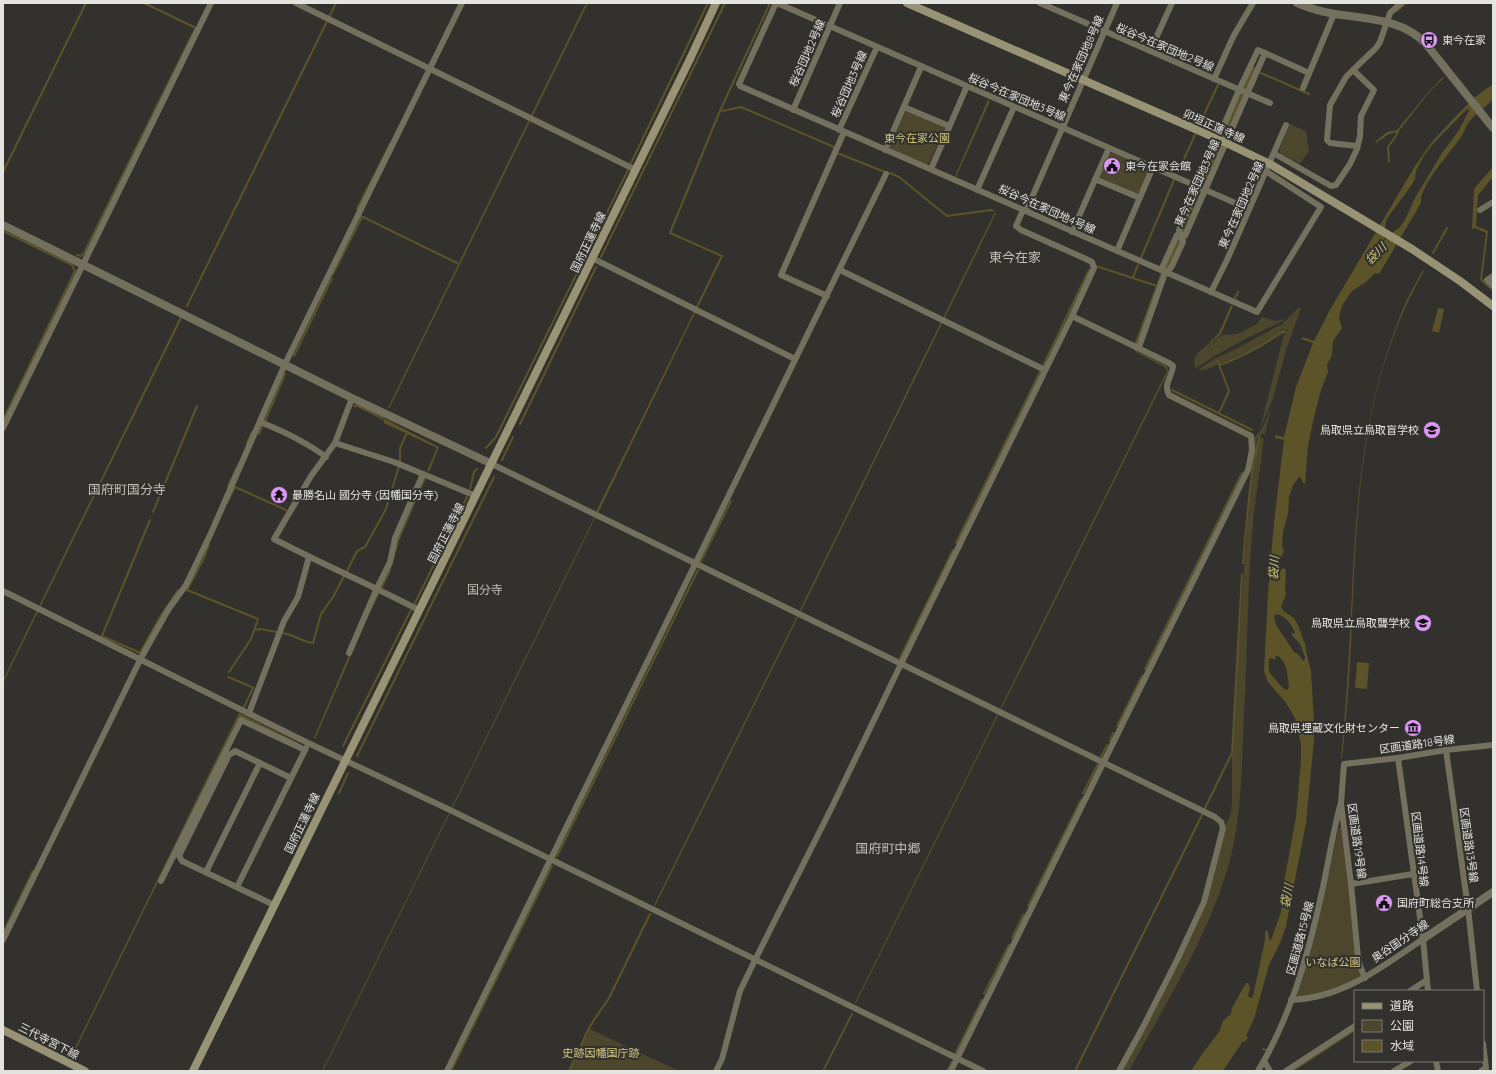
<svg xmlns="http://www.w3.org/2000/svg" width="1496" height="1074" viewBox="0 0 1496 1074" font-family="Quicksand,'Noto Sans JP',sans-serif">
<rect width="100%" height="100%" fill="#32312d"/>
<g fill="#4b462c">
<polygon points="906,110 946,126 929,163 926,165 891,149 890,147"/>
<polygon points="1290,124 1306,131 1309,151 1300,164 1280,153 1279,150"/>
<polygon points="1112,153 1147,168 1148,171 1138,195 1099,177 1109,154"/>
<polygon points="1298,308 1301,308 1300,311 1287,347 1272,401 1260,429 1284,334 1287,335 1289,331 1282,329 1280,331 1282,332 1258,347 1205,370 1198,370 1214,359 1232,351 1282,324"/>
<path d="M1262 317 1276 321 1285 319 1281 322C1251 336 1222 350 1195 369 1191 356 1200 351 1209 343L1212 350 1214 349 1213 342 1222 335 1237 334 1257 324Z"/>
<polygon points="1271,407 1265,434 1261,434 1257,439 1250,475 1247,475 1254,438 1263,427"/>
<path d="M1261 438H1264C1260 467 1256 495 1253 523 1247 586 1248 649 1244 712 1242 760 1242 810 1231 856 1212 931 1165 1004 1129 1071H1122L1193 931 1225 827 1230 816 1232 804V753L1247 522 1256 454Z"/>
<polygon points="1339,827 1341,828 1362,977 1334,990 1301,998 1295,994 1319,916"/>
<polygon points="590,1029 679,1071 570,1071"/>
</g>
<g fill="#5c5428" fill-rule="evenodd">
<polygon points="586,3 588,3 389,409 388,408"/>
<polygon points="1253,66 1256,68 1135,348 1138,352 1167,366 1168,372 856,1003 855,1003 1167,371 1165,367 1136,352 1133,348 1160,275"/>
<polygon points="1443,77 1444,78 1431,90 1398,132 1389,134 1376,143 1375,142 1387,132 1397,130 1431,89"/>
<path d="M1493 84V100C1485 107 1474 115 1468 123 1465 128 1464 133 1461 137 1452 151 1418 187 1421 203L1379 274 1375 273 1366 282 1352 291 1343 304 1341 309 1339 318 1342 328 1333 341 1332 355 1327 365 1328 372 1321 390 1314 417 1308 446 1305 484 1303 483 1301 478 1299 477 1293 485 1289 497 1288 514 1283 531 1282 545 1284 551 1280 560V570L1284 568 1286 570 1285 592 1286 594 1281 607C1283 613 1291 614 1295 620 1300 627 1302 638 1306 646L1305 647 1311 671 1314 722V740L1306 823 1286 926 1280 943 1269 965 1254 1019 1246 1036 1248 1037 1245 1042 1243 1041 1223 1071H1191L1202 1054 1219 1032 1223 1021 1231 1014 1232 1008 1246 983H1248L1250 988 1248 996 1251 998 1253 996 1265 940V932L1268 930 1269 939 1271 940 1281 912 1284 882 1296 817 1301 760V744L1295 718 1286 703 1268 682 1264 672 1268 593 1274 522 1284 440 1275 438V435L1284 437 1296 387 1313 343 1301 339 1302 337 1314 341 1331 308 1415 166 1431 143 1454 118 1475 97ZM1466 110 1468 109 1469 111 1459 130 1442 153 1415 198 1405 220 1399 228 1390 234 1384 241 1386 220 1411 186 1415 179 1416 171 1423 157 1432 145ZM1277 614C1286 617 1292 624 1295 633L1291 634 1300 644 1305 657V659L1303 661 1298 654 1294 652 1276 625 1274 616ZM1276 656H1278C1288 663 1287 675 1289 686L1288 689 1286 690C1282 688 1273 677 1270 673 1268 669 1269 664 1269 659L1271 658 1275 660Z"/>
<polygon points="988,100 990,101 956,177 955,176"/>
<polygon points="1493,167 1493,177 1478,195 1476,226 1488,231 1482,279 1493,290 1493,292 1480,280 1486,233 1475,228 1472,229 1474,189"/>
<polygon points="995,212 996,213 980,246 801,611 800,610"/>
<path d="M1423 270 1424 271C1358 385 1356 518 1351 646 1349 683 1346 721 1342 758H1341C1345 717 1348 676 1350 634 1355 525 1358 423 1399 319 1405 302 1414 286 1423 270Z"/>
<polygon points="1231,305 1233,306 1221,334 1212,342 1214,349 1212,349 1210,342 1219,333"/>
<polygon points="1438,308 1444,309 1439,333 1432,331"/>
<polygon points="695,310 696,311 598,513 596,512"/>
<polygon points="180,317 182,318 3,683 3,680"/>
<polygon points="383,418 439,447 429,472 427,471 437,448 384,423"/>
<path d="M1261 434C1261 439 1256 455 1255 461 1250 496 1246 530 1244 564H1242C1244 545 1251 442 1261 434Z"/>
<polygon points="424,477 426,478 399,541 390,573 368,616 315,739 314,738"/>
<polygon points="594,518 595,518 323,1071 322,1071"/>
<polygon points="797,616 798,617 655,906 654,905"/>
<polygon points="1357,662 1369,663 1367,689 1355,688"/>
<polygon points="239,713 299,743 298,744 244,718 239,717 71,1059 70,1058"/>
<polygon points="852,1012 853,1014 824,1071 822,1071"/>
<polygon points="1355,1029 1355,1031 1294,1071 1291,1071"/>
</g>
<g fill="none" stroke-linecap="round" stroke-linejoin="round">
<g stroke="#5c5428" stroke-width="2">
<polyline points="144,3 196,28"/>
<polyline points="1397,11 1406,3"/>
<polyline points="1261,73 1309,94"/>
<polyline points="722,111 741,107 834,147 835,148"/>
<polyline points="1200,123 1218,85"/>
<polyline points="837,153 885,172"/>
<polyline points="1389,162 1388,147 1396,136 1398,131"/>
<polyline points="631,163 708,3"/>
<polyline points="3,172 86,3"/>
<polyline points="1178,172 1195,135"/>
<polyline points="890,173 899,177 947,216 991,210 993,211"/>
<polyline points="357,209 390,144"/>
<polyline points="361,216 457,263"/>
<polyline points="3,231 72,265 75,271 3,420"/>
<polyline points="1433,253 1447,228"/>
<polyline points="77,255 81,256 84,253 195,29"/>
<polyline points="601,257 725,3"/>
<polyline points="1141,258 1174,180"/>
<polyline points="1096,266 1157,286"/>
<polyline points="333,274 362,217"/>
<polyline points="1133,277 1138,265"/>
<polyline points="1235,298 1238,292"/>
<polyline points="187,306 336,3"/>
<polyline points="697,307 722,256 670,233 719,113 770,3"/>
<polyline points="1282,331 1287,333"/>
<polyline points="294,356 332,278"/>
<polyline points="1218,362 1229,391 1219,413"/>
<path d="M1220 365C1243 356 1264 345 1284 331"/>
<polyline points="1043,366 1089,270"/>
<polyline points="1172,390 1252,430"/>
<polyline points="354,406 358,406 382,418"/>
<polyline points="265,421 285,374"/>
<polyline points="520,424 596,267"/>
<polyline points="259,434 262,427"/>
<polyline points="247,443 252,432"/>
<polyline points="486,448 496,437 628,170"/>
<polyline points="502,460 513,437"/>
<polyline points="400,462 400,448 407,433"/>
<polyline points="228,486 237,467"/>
<polyline points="470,489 474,472 477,469"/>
<polyline points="227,503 235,487 286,510"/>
<polyline points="153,512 197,406"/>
<polyline points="150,520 102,636 140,653 160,617 178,590"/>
<polyline points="956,543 1040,372"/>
<polyline points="209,544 204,558 187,590 258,619 251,639 229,672"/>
<polyline points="701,561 731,501"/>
<polyline points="346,573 357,551 365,547 386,509 399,466"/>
<polyline points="415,603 467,497"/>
<polyline points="254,630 260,629 277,632"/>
<path d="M282 633C293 634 302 642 313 643L321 614 333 597 344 576"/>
<polyline points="900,658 953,550"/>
<polyline points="1145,669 1242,473"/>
<polyline points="228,677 252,687 253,688 244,707"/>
<polyline points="1117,726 1142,676"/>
<polyline points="1110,741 1113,733"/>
<polyline points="343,746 411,610"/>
<polyline points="357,756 494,477"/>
<polyline points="1101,757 1107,745"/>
<polyline points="339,793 348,773"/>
<polyline points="1083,793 1098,764"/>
<polyline points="1204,810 1232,753 1242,575"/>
<polyline points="557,856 698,570"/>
<polyline points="1028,906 1081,800"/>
<polyline points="3,933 33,871"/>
<polyline points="1012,938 1024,914"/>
<polyline points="984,994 1009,945"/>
<polyline points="1263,1049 1266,1050"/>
<polyline points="955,1054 982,1000"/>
<polyline points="451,1071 552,866"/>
<polyline points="569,1071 590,1026 609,998 650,914"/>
<polyline points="947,1071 952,1062"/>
<polyline points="1075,1071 1202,815"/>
</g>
<g stroke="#73705d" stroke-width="6">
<polyline points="296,3 636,170"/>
<polyline points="776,3 739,84 740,86 1257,312 1321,207 1267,172"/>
<polyline points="777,3 1249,209"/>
<polyline points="1040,3 1270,103"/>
<polyline points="1150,51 1172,3"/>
<polyline points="1214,79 1234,35 1253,3"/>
<polyline points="1303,88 1334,14"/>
<polyline points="904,107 949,126"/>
<polyline points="793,110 840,3"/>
<polyline points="839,130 877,47"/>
<polyline points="1357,146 1330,143 1327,140 1330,105 1346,77 1355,68 1376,48 1380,42 1390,13 1401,3"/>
<polyline points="885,150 921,67"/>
<polyline points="1275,154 1331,186 1336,185 1350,164 1357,149 1360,136 1361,116 1374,90 1353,70"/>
<polyline points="931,169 967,86"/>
<polyline points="1095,179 1140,198"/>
<polyline points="977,190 1014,107"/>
<polyline points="1480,210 1493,202"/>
<polyline points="1026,211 1117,3"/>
<polyline points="1072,232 1109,148"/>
<polyline points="1117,251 1153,167"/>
<polyline points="592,258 795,359"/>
<polyline points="840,270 1045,370"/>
<polyline points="1161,270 1177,235 1185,236 1265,53 1309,73"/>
<polyline points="1493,276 1487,280 1493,286"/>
<polyline points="1211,292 1227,260 1286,125"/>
<polyline points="827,296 781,275 844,132"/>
<polyline points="1139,347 1164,276 1172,266 1183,242 1179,230 1239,90 1258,50 1265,53"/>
<path d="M352 398 335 443 311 476 274 539C322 564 371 585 419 610"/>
<path d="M260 422C283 431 306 442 326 457"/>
<polyline points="3,428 211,3"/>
<polyline points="335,443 394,462 476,496"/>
<polyline points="492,464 1215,817 1221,822 1223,828 1204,902 1177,960 1143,1027 1119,1071"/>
<polyline points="3,591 308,743 448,809 983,1071"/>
<polyline points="349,653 377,588 390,562 395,538 423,474"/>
<polyline points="249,713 284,621 298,597 309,557"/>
<polyline points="1446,750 1468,908 1477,991"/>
<polyline points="1398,758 1423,939 1428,991"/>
<polyline points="206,872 260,763"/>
<polyline points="1413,874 1351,884 1341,803 1344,764 1398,758 1446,750 1493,745"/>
<polyline points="161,881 241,720 305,750"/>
<polyline points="1351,884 1358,957 1360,966 1365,978"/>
<polyline points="237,887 306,748"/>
<polyline points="274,905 182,861 179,856 229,755 235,751 291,778"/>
<polyline points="3,940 141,658 168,610 186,585 211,533 285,364 462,3"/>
<polyline points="1410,991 1427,980"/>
<path d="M1291 1000C1343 998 1382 967 1423 939"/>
<polyline points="1264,1061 1270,1071"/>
<polyline points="1436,1061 1438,1071"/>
<polyline points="447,1071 886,174"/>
<polyline points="716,1071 722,1059 740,991 755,960 832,807 901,664 1072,316 1094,268 1092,262 1086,259 1021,230 1016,226 1023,210"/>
<path d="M951 1071 1248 470 1252 450 1251 436 1169 395C1163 384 1172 377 1173 366L1169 363 1072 316"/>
<path d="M1258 1071C1290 1018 1308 956 1321 896 1328 866 1332 836 1340 806"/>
<polyline points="1286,1071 1355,1026"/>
<polyline points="1394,1071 1411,1061"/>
<polyline points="1481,1071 1486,1068 1483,1043"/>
</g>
<g stroke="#73705d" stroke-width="8">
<path d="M1297 3C1309 8 1322 12 1335 14 1367 19 1403 19 1426 44L1493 128"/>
<polyline points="3,225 352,398 492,464"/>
<polyline points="1423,939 1493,892"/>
</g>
<g stroke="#989375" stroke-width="8">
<polyline points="907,3 1218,139 1270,164 1412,249 1460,281 1493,306"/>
<polyline points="3,1030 85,1071"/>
<polyline points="193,1071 690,59 716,3"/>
</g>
</g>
<defs>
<g id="bus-disc" transform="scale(0.9)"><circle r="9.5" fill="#db99f5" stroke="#32312d"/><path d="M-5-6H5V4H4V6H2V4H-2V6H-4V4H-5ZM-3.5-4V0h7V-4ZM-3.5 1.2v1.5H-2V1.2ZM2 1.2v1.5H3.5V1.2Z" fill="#111"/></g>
<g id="civic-disc" transform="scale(0.9)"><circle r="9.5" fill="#db99f5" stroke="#32312d"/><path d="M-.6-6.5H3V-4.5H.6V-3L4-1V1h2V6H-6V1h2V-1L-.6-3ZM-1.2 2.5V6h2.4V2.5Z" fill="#111"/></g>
<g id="school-disc" transform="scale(0.9)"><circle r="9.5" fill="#db99f5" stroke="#32312d"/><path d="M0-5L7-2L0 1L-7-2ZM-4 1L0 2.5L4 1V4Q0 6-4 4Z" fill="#111"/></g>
<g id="temple-disc" transform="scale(0.9)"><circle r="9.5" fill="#db99f5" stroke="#32312d"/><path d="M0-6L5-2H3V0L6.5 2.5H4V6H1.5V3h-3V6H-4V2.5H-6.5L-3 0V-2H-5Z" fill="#111"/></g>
<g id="museum-disc" transform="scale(0.9)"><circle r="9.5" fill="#db99f5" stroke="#32312d"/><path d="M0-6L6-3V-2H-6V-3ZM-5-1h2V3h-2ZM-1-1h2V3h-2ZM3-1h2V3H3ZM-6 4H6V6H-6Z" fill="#111"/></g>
</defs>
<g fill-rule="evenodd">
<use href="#bus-disc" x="1429" y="40"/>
<use href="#civic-disc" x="1112" y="166"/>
<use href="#school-disc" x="1432" y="430"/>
<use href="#temple-disc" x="279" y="495"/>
<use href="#school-disc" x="1423" y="623"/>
<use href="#museum-disc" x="1413" y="728"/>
<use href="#civic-disc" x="1384" y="903"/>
</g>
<g text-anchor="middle" stroke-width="4" stroke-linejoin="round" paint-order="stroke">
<g font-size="11" fill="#e3e3e0" stroke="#32312d" text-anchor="start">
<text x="1442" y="44">東今在家</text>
<text x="1125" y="170">東今在家会館</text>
<text x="1419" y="434" text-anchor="end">鳥取県立鳥取盲学校</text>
<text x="292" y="499">最勝名山 國分寺 (因幡国分寺)</text>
<text x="1410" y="627" text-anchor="end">鳥取県立鳥取聾学校</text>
<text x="1400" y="732" text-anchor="end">鳥取県埋蔵文化財センター</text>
<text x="1397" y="907">国府町総合支所</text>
</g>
<g font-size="11" fill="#e3e3e0" stroke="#32312d">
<text transform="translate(1165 47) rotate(23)" y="4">桜谷今在家団地2号線</text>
<text transform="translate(807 53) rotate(-66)" y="4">桜谷団地2号線</text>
<text transform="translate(1081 59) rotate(-66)" y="4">東今在家団地8号線</text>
<text transform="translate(849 84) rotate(-66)" y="4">桜谷団地3号線</text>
<text transform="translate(1017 97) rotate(23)" y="4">桜谷今在家団地3号線</text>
<text transform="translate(1214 126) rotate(24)" y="4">卯垣正蓮寺線</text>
<text transform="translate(1197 183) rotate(-66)" y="4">東今在家団地3号線</text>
<text transform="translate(1241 205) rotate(-66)" y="4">東今在家団地2号線</text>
<text transform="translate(1047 209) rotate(24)" y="4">桜谷今在家団地4号線</text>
<text transform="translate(588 242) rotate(-64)" y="4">国府正蓮寺線</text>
<text transform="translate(446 533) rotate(-63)" y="4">国府正蓮寺線</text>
<text transform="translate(1417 744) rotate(-8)" y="4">区画道路18号線</text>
<text transform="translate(302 823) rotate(-64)" y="4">国府正蓮寺線</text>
<text transform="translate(1357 841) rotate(82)" y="4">区画道路19号線</text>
<text transform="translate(1469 845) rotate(82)" y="4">区画道路13号線</text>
<text transform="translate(1420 849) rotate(83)" y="4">区画道路14号線</text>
<text transform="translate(1300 938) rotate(-75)" y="4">区画道路15号線</text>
<text transform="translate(1400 941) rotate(-34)" y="4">奥谷国分寺線</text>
<text transform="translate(49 1041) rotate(27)" y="4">三代寺宮下線</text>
</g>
<g font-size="11" fill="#d4c87f" stroke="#32312d">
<text x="917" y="142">東今在家公園</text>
<text x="1333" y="966">いなば公園</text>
<text x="601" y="1057">史跡因幡国庁跡</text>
</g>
<g font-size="12" font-style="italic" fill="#cec179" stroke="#32312d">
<text transform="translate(1376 254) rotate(-45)" y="4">袋川</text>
<text transform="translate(1274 568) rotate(-86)" y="4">袋川</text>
<text transform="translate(1287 896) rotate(-79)" y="4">袋川</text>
</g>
<g font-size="12" fill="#c0bfba" stroke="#32312d">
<text x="485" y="594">国分寺</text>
</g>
<g font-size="13" fill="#c0bfba" stroke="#32312d">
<text x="1015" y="262">東今在家</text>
<text x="127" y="494">国府町国分寺</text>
<text x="888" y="853">国府町中郷</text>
</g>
</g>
<rect width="1496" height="1074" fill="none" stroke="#e3e3e0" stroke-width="8"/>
<rect x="1354" y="990" width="130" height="72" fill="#32312d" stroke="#797875"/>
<rect x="1362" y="1003" width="20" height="6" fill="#989375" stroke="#797875"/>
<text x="1390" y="1010" font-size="12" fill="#e3e3e0">道路</text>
<rect x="1362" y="1020" width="20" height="12" fill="#4b462c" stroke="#797875"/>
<text x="1390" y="1030" font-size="12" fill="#e3e3e0">公園</text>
<rect x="1362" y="1040" width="20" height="12" fill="#5c5428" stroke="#797875"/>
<text x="1390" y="1050" font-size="12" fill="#e3e3e0">水域</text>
</svg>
